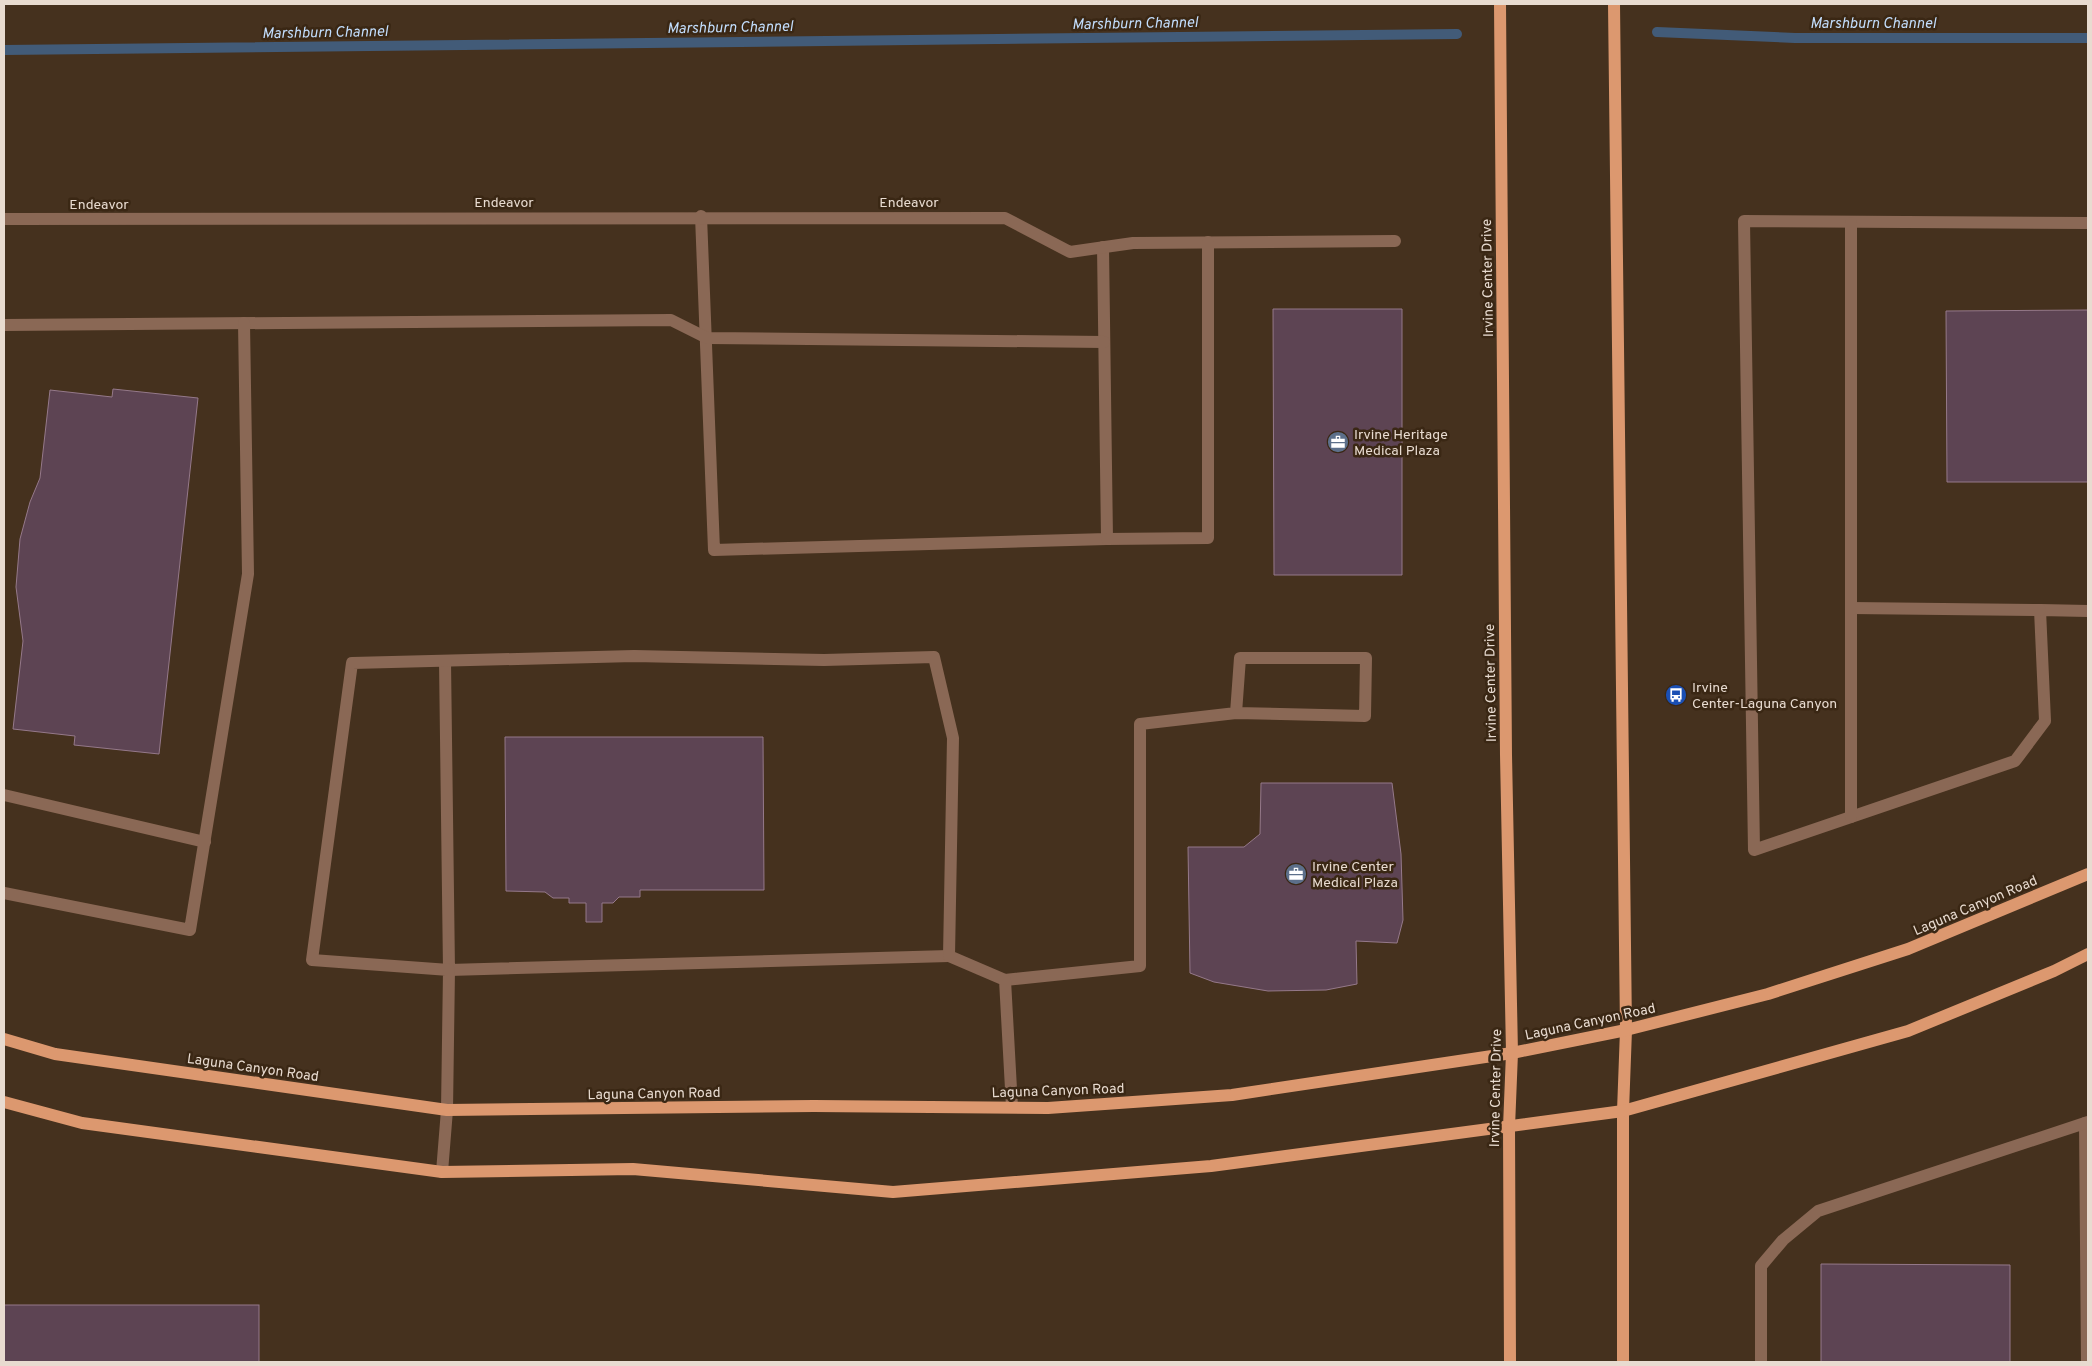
<svg xmlns="http://www.w3.org/2000/svg" width="2092" height="1366" viewBox="0 0 2092 1366" font-family="Overpass,sans-serif">
<rect width="100%" height="100%" fill="#45311e"/>
<g fill="none" stroke-linecap="round" stroke-linejoin="round">
<g stroke="#425b78" stroke-width="10">
<polyline points="1657,32 1795,38 2088,38"/>
<polyline points="4,50 1457,34"/>
</g>
</g>
<g fill="#5d4453" stroke="#95798a">
<polygon points="1273,309 1402,309 1402,575 1274,575"/>
<polygon points="2088,310 2088,482 1947,482 1946,311"/>
<polygon points="113,389 198,398 159,754 74,745 75,736 13,729 23,641 16,587 20,539 30,502 40,478 50,390 112,397"/>
<polygon points="505,737 763,737 764,890 640,890 640,897 619,897 613,903 602,903 602,922 586,922 586,903 569,903 569,898 553,898 545,892 506,891"/>
<polygon points="1261,783 1392,783 1401,854 1403,920 1397,943 1356,941 1357,984 1326,990 1268,991 1214,982 1190,973 1188,847 1244,847 1260,834"/>
<polygon points="1821,1264 2010,1265 2010,1362 1821,1362"/>
<rect x="4" y="1305" width="255" height="57"/>
</g>
<g fill="none" stroke-linecap="round" stroke-linejoin="round">
<g stroke="#8a6855" stroke-width="12">
<polyline points="701,216 714,550 1107,539 1103,247"/>
<polyline points="4,219 1005,218 1070,252 1133,243 1395,241"/>
<polyline points="2088,223 1744,221 1754,850 2015,761 2045,721 2040,610 2088,611"/>
<polyline points="4,325 671,320 707,338 1104,342"/>
<polyline points="1107,539 1208,538 1208,242"/>
<polyline points="1851,608 2040,610"/>
<polyline points="445,661 449,970 949,956"/>
<polyline points="4,795 205,842"/>
<polyline points="1851,817 1851,223"/>
<polyline points="4,893 190,930 248,574 244,323"/>
<polyline points="1005,980 1140,966 1140,724 1236,713 1365,716 1366,658 1240,658 1236,713"/>
<polyline points="2085,1123 2087,1362"/>
<polyline points="442,1172 447,1110 449,970 312,960 352,663 634,656 824,660 934,657 953,738 949,956 1005,980 1012,1107"/>
<polyline points="1761,1362 1761,1266 1783,1240 1818,1211 2088,1122"/>
</g>
<g stroke="#dc986f" stroke-width="12">
<polyline points="1500,4 1506,755 1512,1053 1509,1127 1510,1362"/>
<polyline points="1614,4 1626,1030 1623,1111 1623,1362"/>
<polyline points="4,1039 55,1054 447,1110 814,1106 1048,1108 1232,1095 1512,1053 1626,1030 1768,994 1908,949 2088,874"/>
<polyline points="4,1102 82,1123 442,1172 633,1169 893,1192 1211,1166 1623,1111 1908,1031 2054,971 2088,954"/>
</g>
</g>
<defs>
<g id="office-disc" transform="scale(1.125)"><circle r="9.5" fill="#5c6f8a" stroke="#3a2714"/><path d="M-6-3h4V-5.5h4V-3h4V5H-6ZM-1-4.5V-3h2v-1.5ZM-6 0V1H6V0Z" fill="#fff"/></g>
<g id="bus-disc" transform="scale(1.125)"><circle r="9.5" fill="#1a4fb4" stroke="#3a2714"/><path d="M-5-6H5V4H4V6H2V4H-2V6H-4V4H-5ZM-3.5-4V0h7V-4ZM-3.5 1.2v1.5H-2V1.2ZM2 1.2v1.5H3.5V1.2Z" fill="#fff"/></g>
</defs>
<g fill-rule="evenodd">
<use href="#office-disc" x="1338" y="442"/>
<use href="#bus-disc" x="1676" y="695"/>
<use href="#office-disc" x="1296" y="874"/>
</g>
<g text-anchor="middle" stroke-width="5" stroke-linejoin="round" paint-order="stroke">
<g font-size="14" fill="#e8dbd0" stroke="#3a2714">
<text x="504" y="207">Endeavor</text>
<text x="909" y="207">Endeavor</text>
<text x="99" y="209">Endeavor</text>
<text transform="translate(1487 278) rotate(-91)" y="5">Irvine Center Drive</text>
<text transform="translate(1490 683) rotate(-91)" y="5">Irvine Center Drive</text>
<text transform="translate(1975 905) rotate(-23)" y="5">Laguna Canyon Road</text>
<text transform="translate(1590 1021) rotate(-12)" y="5">Laguna Canyon Road</text>
<text transform="translate(253 1067) rotate(8)" y="5">Laguna Canyon Road</text>
<text transform="translate(1495 1088) rotate(-89)" y="5">Irvine Center Drive</text>
<text transform="translate(1058 1090) rotate(-2)" y="5">Laguna Canyon Road</text>
<text transform="translate(654 1093) rotate(-1)" y="5">Laguna Canyon Road</text>
</g>
<g font-size="14" fill="#e8dbd0" stroke="#3a2714" text-anchor="start">
<text x="1354" y="439">Irvine Heritage<tspan x="1354" dy="16">Medical Plaza</tspan></text>
<text x="1692" y="692">Irvine<tspan x="1692" dy="16">Center-Laguna Canyon</tspan></text>
<text x="1312" y="871">Irvine Center<tspan x="1312" dy="16">Medical Plaza</tspan></text>
</g>
<g font-size="15" font-style="italic" fill="#c2ddfc" stroke="#3a2714">
<text transform="translate(1135 23) rotate(-1)" y="5">Marshburn Channel</text>
<text x="1873" y="28">Marshburn Channel</text>
<text transform="translate(730 27) rotate(-1)" y="5">Marshburn Channel</text>
<text transform="translate(325 32) rotate(-1)" y="5">Marshburn Channel</text>
</g>
</g>
<rect width="2092" height="1366" fill="none" stroke="#e8dbd0" stroke-width="10"/>
</svg>
